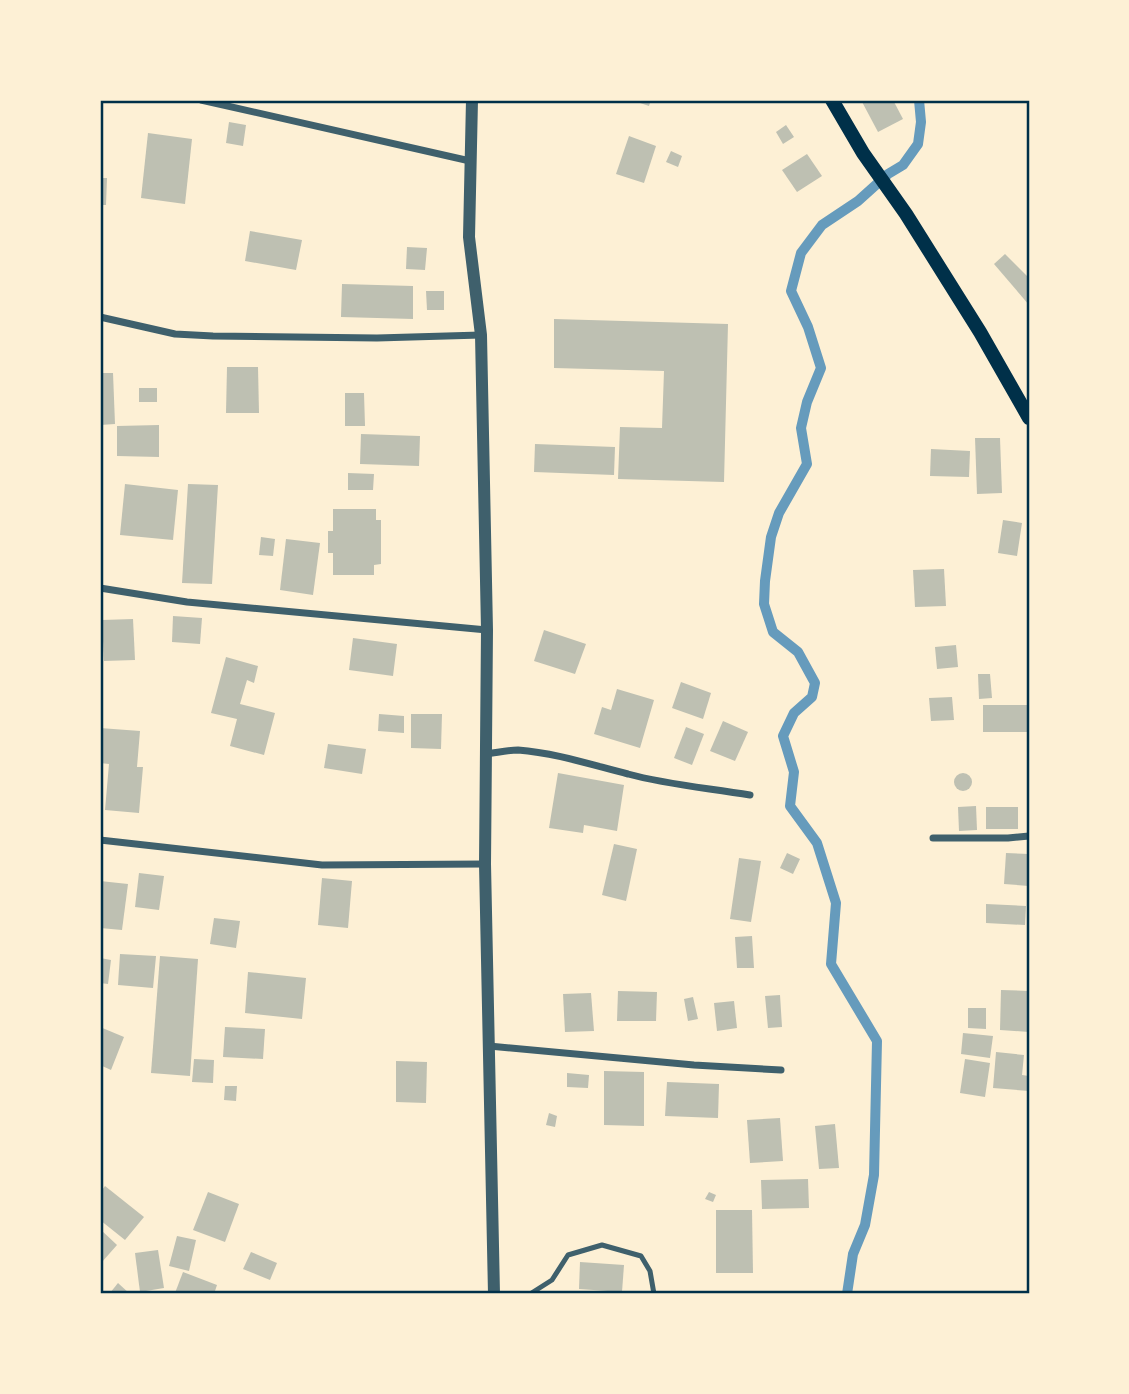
<svg xmlns="http://www.w3.org/2000/svg" width="1129" height="1394" viewBox="0 0 1129 1394" font-family="Lato,sans-serif">
<rect width="100%" height="100%" fill="#fdf0d5"/>
<g fill="none" stroke-linecap="round" stroke-linejoin="round">
<polyline stroke="#669bbc" stroke-width="10" points="847,1294 853,1254 865,1225 874,1175 877,1041 831,964 836,903 817,843 790,806 794,772 783,736 794,713 812,697 815,683 798,652 773,632 764,604 765,581 771,537 779,513 807,464 801,428 807,402 821,368 808,327 791,291 801,253 822,225 858,201 888,174 903,165 918,144 921,122 919,100"/>
</g>
<g fill="#bec0b2">
<polygon points="631,100 651,100 649,106"/>
<polygon points="861,100 893,100 903,119 878,132"/>
<polygon points="229,122 246,125 243,146 226,143"/>
<polygon points="786,125 794,137 783,144 776,132"/>
<polygon points="148,133 192,139 185,204 141,198"/>
<polygon points="629,136 656,146 644,183 616,174"/>
<polygon points="671,151 682,156 678,167 666,162"/>
<polygon points="807,154 822,176 797,192 782,170"/>
<polygon points="100,178 107,178 106,205 100,205"/>
<polygon points="250,231 302,240 296,270 245,261"/>
<polygon points="407,247 427,248 425,270 406,269"/>
<polygon points="1005,254 1029,278 1029,305 994,264"/>
<polygon points="342,284 413,286 413,319 341,317"/>
<polygon points="426,291 444,291 444,310 427,310"/>
<polygon points="554,319 728,324 724,482 618,479 620,427 662,428 664,371 554,368"/>
<polygon points="227,367 258,367 259,413 226,413"/>
<polygon points="100,373 113,373 115,424 100,425"/>
<rect x="139" y="388" width="18" height="14"/>
<polygon points="345,393 364,393 365,426 345,426"/>
<polygon points="159,425 159,457 117,456 117,426"/>
<polygon points="361,434 420,436 419,466 360,464"/>
<polygon points="975,438 1000,438 1002,493 977,494"/>
<polygon points="535,444 615,447 614,475 534,472"/>
<polygon points="931,449 970,451 969,477 930,476"/>
<polygon points="348,473 374,474 373,490 348,490"/>
<polygon points="125,484 178,490 173,540 120,535"/>
<polygon points="188,484 218,485 212,584 182,583"/>
<polygon points="333,509 376,509 376,520 381,520 381,564 374,565 374,575 333,575 333,553 328,553 328,531 333,531"/>
<polygon points="1003,520 1022,523 1017,556 998,553"/>
<polygon points="261,537 275,539 273,556 259,555"/>
<polygon points="286,539 320,543 313,595 280,590"/>
<polygon points="944,569 946,606 915,607 913,570"/>
<polygon points="173,616 202,618 200,644 172,642"/>
<polygon points="133,619 135,660 104,661 102,620"/>
<polygon points="544,630 586,644 575,674 534,661"/>
<polygon points="353,638 397,644 393,676 349,670"/>
<polygon points="956,645 958,667 937,669 935,647"/>
<polygon points="226,657 258,666 254,683 247,680 240,704 275,713 264,755 230,746 237,719 211,713"/>
<polygon points="978,674 990,674 992,698 979,699"/>
<polygon points="681,682 711,693 703,719 672,708"/>
<polygon points="617,689 654,700 640,748 594,734 602,707 611,710"/>
<polygon points="952,697 954,720 931,721 929,698"/>
<rect x="983" y="705" width="46" height="27"/>
<polygon points="379,714 404,716 404,733 378,731"/>
<polygon points="411,714 442,714 441,749 411,748"/>
<polygon points="723,721 748,732 735,761 710,751"/>
<polygon points="686,727 704,734 692,765 674,758"/>
<polygon points="100,728 140,731 137,767 143,767 139,813 105,810 109,764 100,763"/>
<polygon points="328,744 366,749 362,774 324,768"/>
<circle cx="963" cy="782" r="9"/>
<polygon points="558,773 624,785 617,831 584,825 583,833 549,828"/>
<polygon points="976,806 977,830 959,831 958,807"/>
<rect x="986" y="807" width="32" height="22"/>
<polygon points="614,844 637,849 626,901 602,895"/>
<polygon points="787,853 800,859 793,874 780,868"/>
<polygon points="1006,853 1029,854 1029,886 1004,884"/>
<polygon points="739,858 761,861 751,922 730,919"/>
<polygon points="139,873 164,876 159,910 135,907"/>
<polygon points="322,878 352,881 348,928 318,925"/>
<polygon points="100,881 128,884 122,930 100,928"/>
<polygon points="986,904 1026,906 1025,925 986,923"/>
<polygon points="214,918 240,921 236,948 210,944"/>
<polygon points="752,936 754,968 737,968 735,937"/>
<polygon points="120,954 156,956 153,988 118,985"/>
<polygon points="160,956 198,959 190,1076 151,1073"/>
<polygon points="100,958 111,960 108,984 100,983"/>
<polygon points="248,972 306,978 302,1019 245,1013"/>
<polygon points="1001,990 1029,991 1029,1032 1000,1030"/>
<polygon points="618,991 657,992 656,1021 617,1021"/>
<polygon points="591,993 594,1031 565,1032 563,994"/>
<polygon points="780,995 782,1027 768,1028 765,996"/>
<polygon points="693,997 698,1019 688,1021 684,999"/>
<polygon points="734,1001 737,1028 717,1031 714,1003"/>
<polygon points="968,1008 986,1008 986,1029 968,1028"/>
<polygon points="100,1027 124,1037 111,1070 100,1065"/>
<polygon points="225,1027 265,1029 263,1059 223,1057"/>
<polygon points="963,1033 993,1036 990,1058 961,1054"/>
<polygon points="996,1052 1024,1055 1022,1075 1029,1076 1029,1091 993,1088"/>
<polygon points="194,1059 214,1060 213,1083 192,1082"/>
<polygon points="965,1059 990,1063 985,1097 960,1093"/>
<polygon points="396,1061 427,1062 426,1103 396,1102"/>
<polygon points="604,1071 644,1072 644,1126 604,1125"/>
<polygon points="567,1073 589,1075 588,1088 567,1087"/>
<polygon points="667,1082 719,1084 718,1118 665,1116"/>
<polygon points="225,1086 237,1086 236,1101 224,1100"/>
<polygon points="549,1113 557,1116 555,1127 546,1125"/>
<polygon points="780,1118 783,1161 750,1163 747,1120"/>
<polygon points="835,1124 839,1168 819,1169 815,1126"/>
<polygon points="808,1179 809,1208 762,1209 761,1180"/>
<polygon points="105,1186 144,1217 125,1240 100,1220 100,1193"/>
<polygon points="208,1192 239,1204 225,1242 193,1230"/>
<polygon points="709,1192 716,1195 713,1202 705,1199"/>
<polygon points="716,1210 752,1210 753,1273 716,1273"/>
<polygon points="100,1229 117,1245 102,1262 100,1261"/>
<polygon points="177,1236 196,1240 189,1271 169,1266"/>
<polygon points="158,1250 164,1288 140,1292 135,1253"/>
<polygon points="251,1252 277,1263 270,1280 243,1269"/>
<polygon points="580,1262 624,1265 622,1292 579,1289"/>
<polygon points="183,1272 217,1285 214,1294 175,1293"/>
<polygon points="118,1283 130,1294 110,1293"/>
</g>
<g fill="none" stroke-linecap="round" stroke-linejoin="round">
<polyline stroke="#3f606c" stroke-width="5" points="530,1294 552,1280 568,1255 602,1245 641,1256 650,1271 654,1294"/>
<g stroke="#3f606c" stroke-width="7">
<polyline points="201,100 470,161"/>
<polyline points="100,317 175,334 213,336 377,338 481,335"/>
<polyline points="100,588 187,602 487,630"/>
<path d="M486 754C496 753 507 750 518 750 556 753 592 765 628 774 668 785 709 788 750 795"/>
<polyline points="933,838 1008,838 1029,836"/>
<polyline points="100,840 322,865 485,864"/>
<polyline points="489,1046 694,1065 781,1070"/>
</g>
<polyline stroke="#3f606c" stroke-width="12" points="472,100 469,237 481,335 487,630 485,864 494,1294"/>
<polyline stroke="#003049" stroke-width="14" points="832,100 863,153 906,214 980,332 1029,418"/>
</g>
<rect width="1129" height="1394" fill="none" stroke="#fdf0d5" stroke-width="203"/>
<rect x="102" y="102" width="926" height="1190" fill="none" stroke="#003049" stroke-width="2.5"/>
</svg>
